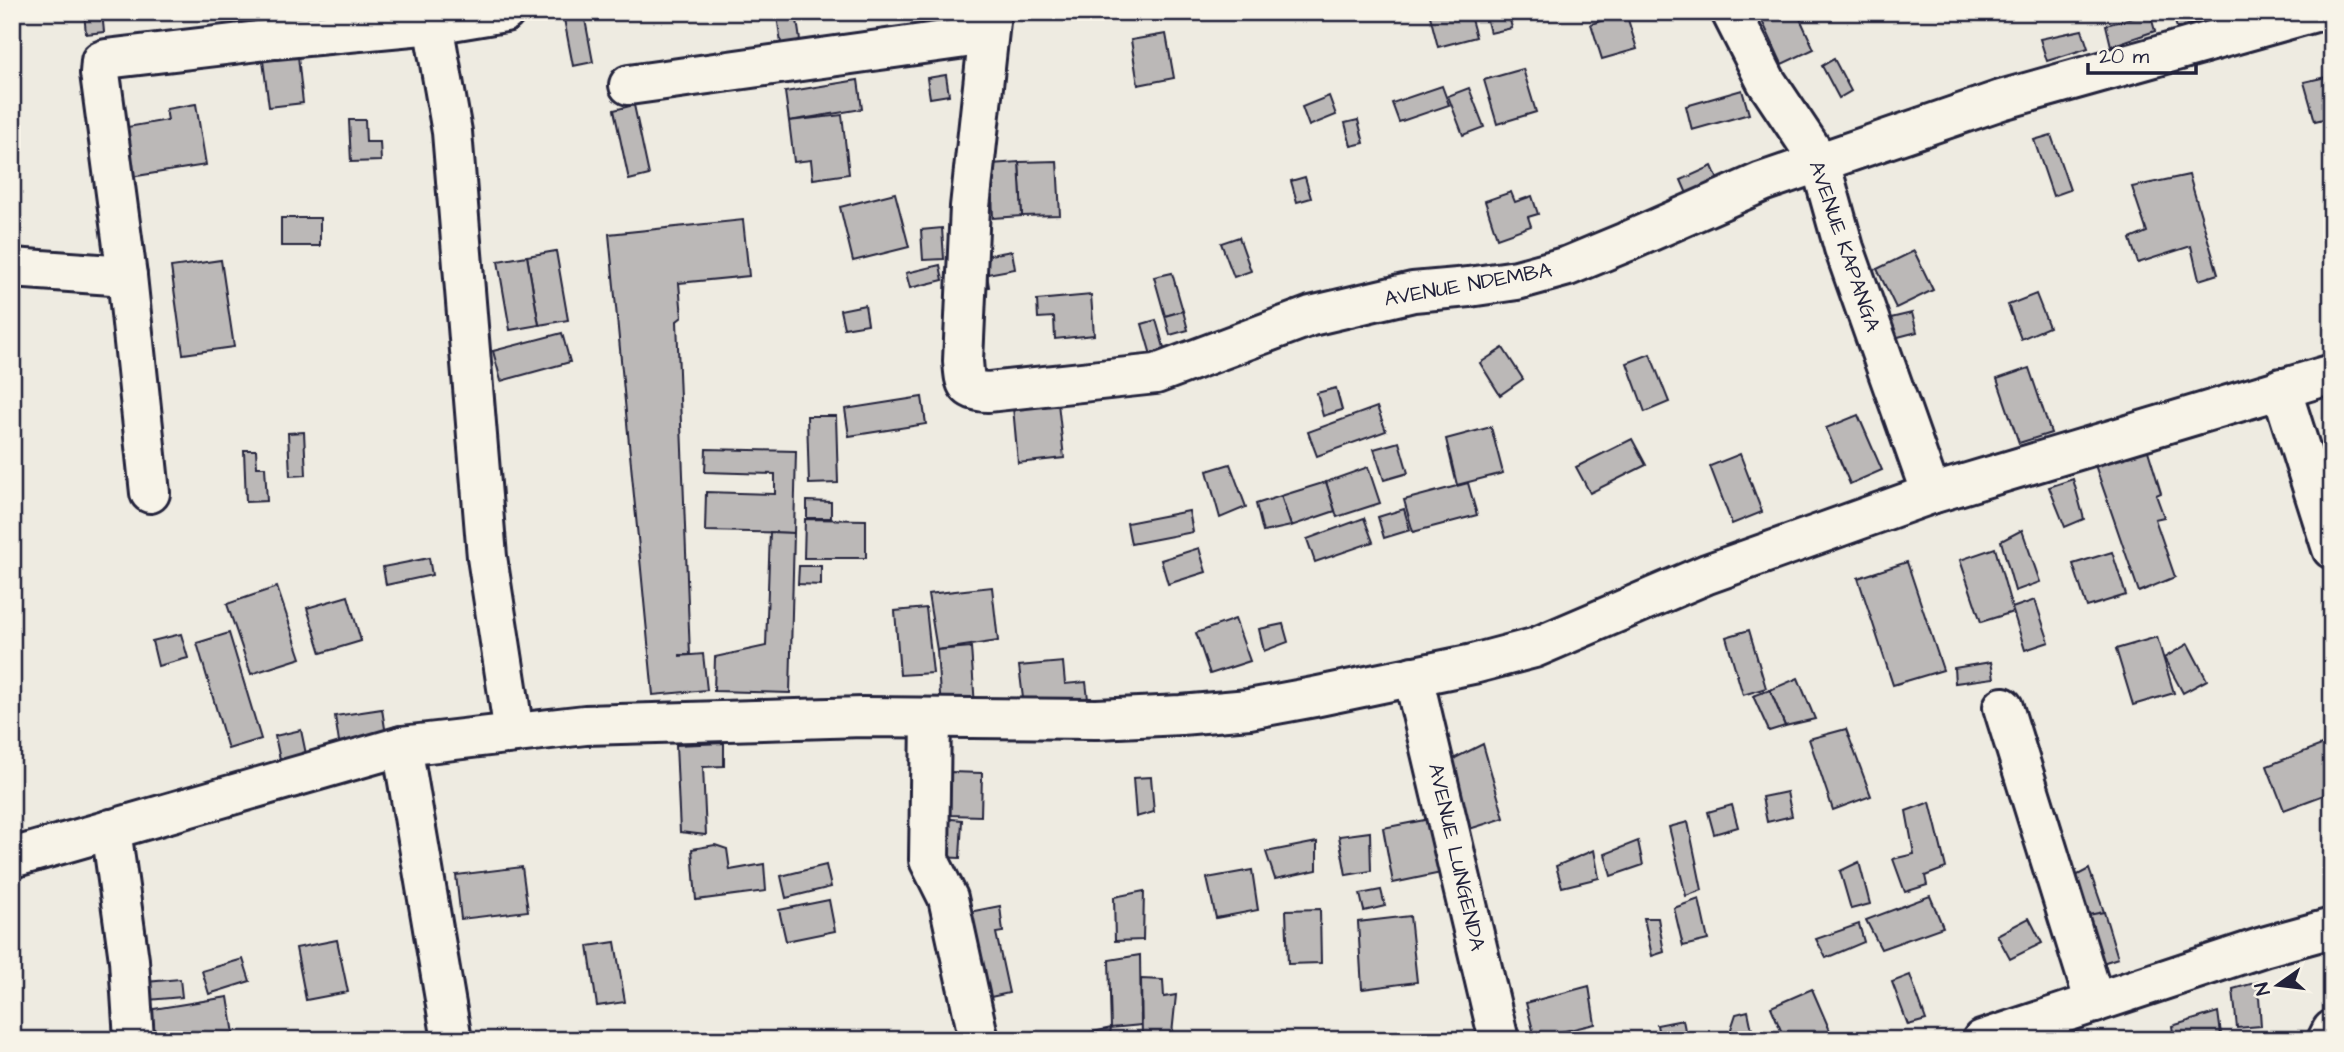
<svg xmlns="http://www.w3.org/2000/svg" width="2344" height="1052" viewBox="0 0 2344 1052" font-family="'Architects Daughter',sans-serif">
<rect width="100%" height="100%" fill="#eeebe1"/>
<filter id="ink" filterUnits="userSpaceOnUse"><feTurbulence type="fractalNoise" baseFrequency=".0143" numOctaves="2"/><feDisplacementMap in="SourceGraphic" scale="14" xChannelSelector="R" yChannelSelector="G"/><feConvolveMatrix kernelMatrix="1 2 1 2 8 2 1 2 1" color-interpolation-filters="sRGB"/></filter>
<g filter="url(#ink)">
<g fill="#bbb8b7" stroke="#22223b" stroke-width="2">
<polygon points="84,12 102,12 104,32 86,34"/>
<polygon points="1429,12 1469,12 1476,37 1438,47"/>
<polygon points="1508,12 1512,28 1490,33 1485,13"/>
<polygon points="1758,12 1797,12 1814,49 1782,64"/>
<polygon points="2172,12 2229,12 2177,28"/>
<polygon points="796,13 802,54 783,57 777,16"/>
<polygon points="1626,13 1637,49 1602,59 1591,24"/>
<polygon points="2150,13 2155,31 2111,46 2106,25"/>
<polygon points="584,14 593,62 573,66 564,19"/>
<polygon points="2082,30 2088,48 2047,61 2040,39"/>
<polygon points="1166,34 1174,78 1138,85 1131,40"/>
<polygon points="298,56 303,103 269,107 263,61"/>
<polygon points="1834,59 1851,91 1839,98 1822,66"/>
<polygon points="1523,69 1536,112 1497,124 1484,80"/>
<polygon points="946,75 949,95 930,98 927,78"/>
<polygon points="2326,77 2332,100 2332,117 2315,121 2304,82"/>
<polygon points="858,80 862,109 789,121 785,92"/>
<polygon points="1442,86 1449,105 1399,122 1392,103"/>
<polygon points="1469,88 1484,127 1463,135 1448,96"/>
<polygon points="1742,90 1749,114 1692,130 1686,106"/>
<polygon points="1329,96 1336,115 1309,126 1302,107"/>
<polygon points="196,104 206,165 124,178 116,129 168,120 166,109"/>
<polygon points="634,105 649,175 629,180 614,110"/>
<polygon points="842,115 849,174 813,179 811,160 794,162 789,121"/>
<polygon points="349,120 365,120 366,142 380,142 381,161 351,162"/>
<polygon points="1358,120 1364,143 1351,146 1345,123"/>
<polygon points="2051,135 2070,190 2053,196 2034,140"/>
<polygon points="1057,161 1060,215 1022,216 1019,162"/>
<polygon points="1019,162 1022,216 993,218 991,164"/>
<polygon points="1712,166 1722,189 1691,203 1681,180"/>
<polygon points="2189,175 2218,274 2199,280 2191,246 2138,263 2130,239 2147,232 2132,187"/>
<polygon points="1305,177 1311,198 1297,202 1291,181"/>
<polygon points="1511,192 1515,202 1532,196 1538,214 1528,217 1531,226 1497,238 1485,201"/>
<polygon points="895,193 909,247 853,261 840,207"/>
<rect x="281" y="218" width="39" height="28"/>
<polygon points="743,220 749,276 679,283 682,317 677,321 690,655 680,655 680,656 703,654 707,690 653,695 609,234"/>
<polygon points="942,228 944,259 923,260 921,230"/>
<polygon points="1239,237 1251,271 1234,277 1221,243"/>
<polygon points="556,251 568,320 539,325 527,256"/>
<polygon points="1012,251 1015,269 987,274 989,287 978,289 973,258"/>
<polygon points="1914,251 1933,290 1896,308 1877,269"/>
<polygon points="527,256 539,325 510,330 498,261"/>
<polygon points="221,260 234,347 183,354 171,267"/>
<polygon points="940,265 943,280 910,288 906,273"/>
<polygon points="1172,273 1183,311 1165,316 1154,277"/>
<polygon points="2036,294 2049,327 2021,339 2008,305"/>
<polygon points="1091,295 1094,335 1055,339 1054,317 1038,318 1037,300"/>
<polygon points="865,305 868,324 844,328 840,310"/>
<polygon points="1183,311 1188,330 1170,335 1165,316"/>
<polygon points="1912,313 1917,332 1883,341 1878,321"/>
<polygon points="1156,320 1167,358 1153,362 1142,324"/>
<polygon points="562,333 570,362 501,381 493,351"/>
<polygon points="1503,348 1523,379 1500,395 1480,363"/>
<polygon points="1650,354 1669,402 1645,412 1627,363"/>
<polygon points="2029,368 2051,433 2019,443 1997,379"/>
<polygon points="1336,388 1342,410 1323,416 1317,393"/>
<polygon points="922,397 926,424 849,436 845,409"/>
<polygon points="1058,403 1064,458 1018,463 1013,407"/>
<polygon points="1377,407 1386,431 1317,456 1308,432"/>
<polygon points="1858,415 1882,470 1850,484 1826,428"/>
<polygon points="807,416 836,416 838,483 809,484"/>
<polygon points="1491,427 1503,473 1457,485 1446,439"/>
<polygon points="304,432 306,475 290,476 288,433"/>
<polygon points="1632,439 1646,465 1590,493 1576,467"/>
<polygon points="2145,441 2161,493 2156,495 2164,517 2155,519 2175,577 2139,592 2094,462"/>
<polygon points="1399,442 1408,473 1384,480 1374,449"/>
<polygon points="706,449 796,451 794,533 705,531 706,492 775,494 775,474 705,472"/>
<polygon points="244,450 256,450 257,467 265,467 267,501 246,502"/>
<polygon points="1740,454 1762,512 1732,524 1710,466"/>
<polygon points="1230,464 1246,507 1220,518 1207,471"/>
<polygon points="1368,467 1380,503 1337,517 1326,482"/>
<polygon points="2073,479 2084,519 2065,527 2049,487"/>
<polygon points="1326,482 1335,511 1291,526 1281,496"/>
<polygon points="1468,483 1477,515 1413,532 1404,500"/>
<polygon points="1281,496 1291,526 1263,532 1256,504"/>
<polygon points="807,501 831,502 831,518 807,518"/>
<polygon points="1404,509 1410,530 1384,538 1378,517"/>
<polygon points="1189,511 1193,532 1131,544 1127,523"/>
<polygon points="1364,518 1373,542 1315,562 1307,539"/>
<polygon points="805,519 866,520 866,558 804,558"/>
<polygon points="2022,530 2040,582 2015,591 2001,541"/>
<polygon points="770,532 794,533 790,693 714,691 715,657 766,646"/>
<polygon points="1199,548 1206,572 1168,584 1161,560"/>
<polygon points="1995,548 2013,612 1981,622 1960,560"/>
<polygon points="2112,552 2126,595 2087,607 2073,564"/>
<polygon points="429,558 432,575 386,585 383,567"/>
<polygon points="1907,562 1943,670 1893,685 1858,578"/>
<polygon points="799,566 821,566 821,585 798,584"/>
<polygon points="277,587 301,658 251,674 227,604"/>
<polygon points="992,587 998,641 937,650 928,594"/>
<polygon points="348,596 361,641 321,653 307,608"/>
<polygon points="2035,600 2049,642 2025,650 2012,608"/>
<polygon points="926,608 933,673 900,675 895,611"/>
<polygon points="1235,619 1250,661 1210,674 1196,633"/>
<polygon points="1283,624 1288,642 1264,651 1259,629"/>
<polygon points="1749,630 1766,688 1743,695 1726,637"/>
<polygon points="229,633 261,739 228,749 197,643"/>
<polygon points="181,634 188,658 158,666 152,641"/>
<polygon points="2157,637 2174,693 2133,705 2116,649"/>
<polygon points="2188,644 2207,680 2183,693 2164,658"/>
<polygon points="971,647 975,707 941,710 937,650"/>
<polygon points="1063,662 1065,684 1086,682 1088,699 1024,706 1019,666"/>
<polygon points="1991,662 1994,678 1955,683 1954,668"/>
<polygon points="1798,678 1815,719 1785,726 1770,690"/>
<polygon points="1770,690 1785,726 1769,731 1753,696"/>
<polygon points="382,709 386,735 339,742 335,716"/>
<polygon points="1846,729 1871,796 1833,810 1809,739"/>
<polygon points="301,730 307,759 281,764 275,736"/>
<polygon points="2332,741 2332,792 2284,810 2267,766"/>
<polygon points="724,743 724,766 703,767 706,835 680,832 676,745"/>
<polygon points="1483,744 1504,818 1460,832 1445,763"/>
<polygon points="950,772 982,773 981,816 949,815"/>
<polygon points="1151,777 1154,812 1136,817 1133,778"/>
<polygon points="1787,792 1792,816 1767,822 1762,797"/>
<polygon points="1930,802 1946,868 1925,876 1927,885 1905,892 1893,859 1914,854 1906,811"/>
<polygon points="1732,805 1738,827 1714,834 1708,812"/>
<polygon points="940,818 962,820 960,858 937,857"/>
<polygon points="1435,818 1446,872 1393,883 1383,828"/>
<polygon points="1688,822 1702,890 1686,896 1669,827"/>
<polygon points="1370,832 1371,871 1346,875 1339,836"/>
<polygon points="1638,841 1643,865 1611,876 1605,854"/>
<polygon points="1317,842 1317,870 1275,879 1266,852"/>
<polygon points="715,845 727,849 730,870 764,864 766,891 696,900 692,849"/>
<polygon points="1594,850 1599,878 1562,887 1556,866"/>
<polygon points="1859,862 1870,904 1851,909 1840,871"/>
<polygon points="826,865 831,887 786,898 781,876"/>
<polygon points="522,867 528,911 461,919 456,875"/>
<polygon points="2089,869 2104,912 2086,919 2070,879"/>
<polygon points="1252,870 1258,910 1216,918 1207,878"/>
<polygon points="1381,890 1385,906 1364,911 1360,894"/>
<polygon points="1144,891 1143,940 1115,941 1114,897"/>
<polygon points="1930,896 1943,927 1881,949 1866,920"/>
<polygon points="1699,899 1708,940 1683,946 1674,908"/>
<polygon points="829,900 835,931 786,941 779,910"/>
<polygon points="1000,906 1003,932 996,933 1009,993 977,1000 964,913"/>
<polygon points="1320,909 1321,963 1288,964 1286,910"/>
<polygon points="2104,912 2118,958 2096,965 2078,917"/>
<polygon points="1410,916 1417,982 1362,989 1358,922"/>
<polygon points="1644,918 1658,918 1664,952 1652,956"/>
<polygon points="2029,918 2042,943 2010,959 1997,935"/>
<polygon points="1859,924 1864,942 1826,958 1816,939"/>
<polygon points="337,940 348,992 306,1000 296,948"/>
<polygon points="615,942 625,1002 597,1006 588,946"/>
<polygon points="1140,955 1141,1025 1111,1028 1109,960"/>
<polygon points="243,959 250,981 209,994 202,971"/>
<polygon points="1910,975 1926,1020 1908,1025 1892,982"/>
<polygon points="180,979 182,997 148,1000 146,982"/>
<polygon points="1141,979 1163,980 1164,997 1176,995 1172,1034 1142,1038"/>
<polygon points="2258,982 2261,1026 2237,1028 2233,989"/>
<polygon points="1589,986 1595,1024 1535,1038 1526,1003"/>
<polygon points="1812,989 1831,1033 1815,1040 1785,1040 1771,1007"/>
<polygon points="228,997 234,1034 201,1040 140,1040 135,1012"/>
<polygon points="1748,1011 1754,1040 1734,1040 1731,1029 1736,1014"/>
<polygon points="2218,1012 2221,1034 2200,1040 2174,1040 2172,1026"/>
<polygon points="1683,1020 1687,1040 1660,1040 1657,1025"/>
<polygon points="1111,1028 1109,1040 1070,1040 1070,1037"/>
<polygon points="2125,1033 2126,1040 2092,1040"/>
</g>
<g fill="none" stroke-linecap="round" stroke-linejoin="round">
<g stroke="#22223b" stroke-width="44">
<g id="minor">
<polyline points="431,12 452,132 487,557 514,733"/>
<path d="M991 12 970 207 963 361C965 383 964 391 988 392L1156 374 1311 316 1413 292 1469 287 1517 280 1568 266 1626 242 1762 182 2001 100 2315 12"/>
<polyline points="1731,12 1766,81 1820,162 1844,248 1931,494"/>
<polyline points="629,85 987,35"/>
<polyline points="12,268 127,276"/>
<polyline points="2281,388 2332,549"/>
<polyline points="150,493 127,276 100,73 101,61 106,59 275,39 433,24 505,12"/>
<polyline points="1413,676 1499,1040"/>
<polyline points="2003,707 2095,1003"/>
<polyline points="931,718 929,860 948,898 979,1040"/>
<polyline points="402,746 452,1040"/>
<polyline points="111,829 129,960 134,1040"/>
<polyline points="12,858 402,746 585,725 863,717 1097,719 1181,715 1249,709 1314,697 1473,664 1534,648 1707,574 1931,494 2332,374"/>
<polyline points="1982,1040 2263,947 2332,928"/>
<polyline points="2327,1040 2332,1030"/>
</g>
</g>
<use href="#minor" stroke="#f7f3e8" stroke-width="38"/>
</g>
</g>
<g text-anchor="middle" stroke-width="5" stroke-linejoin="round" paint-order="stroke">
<g font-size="21" fill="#22223b" stroke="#f7f3e8">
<text transform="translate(1845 246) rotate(71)" y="7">AVENUE KAPANGA</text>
<text transform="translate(1468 284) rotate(-10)" y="7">AVENUE NDEMBA</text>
<text transform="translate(1457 857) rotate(77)" y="7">AVENUE LUNGENDA</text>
</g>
</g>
<rect width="2344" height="1052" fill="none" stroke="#f7f3e8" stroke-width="42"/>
<rect x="21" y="21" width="2302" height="1010" fill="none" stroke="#22223b" stroke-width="2.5" filter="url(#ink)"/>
<g transform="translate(2278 985) rotate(256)" stroke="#f7f3e8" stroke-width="5" paint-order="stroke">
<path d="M0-5L12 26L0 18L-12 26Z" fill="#22223b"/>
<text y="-10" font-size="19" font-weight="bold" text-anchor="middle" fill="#22223b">N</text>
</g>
<path d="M2088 63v10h108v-10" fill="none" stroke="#22223b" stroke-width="3.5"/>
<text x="2099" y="63" font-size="21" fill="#22223b" stroke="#f7f3e8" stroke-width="5" paint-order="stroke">20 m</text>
</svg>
